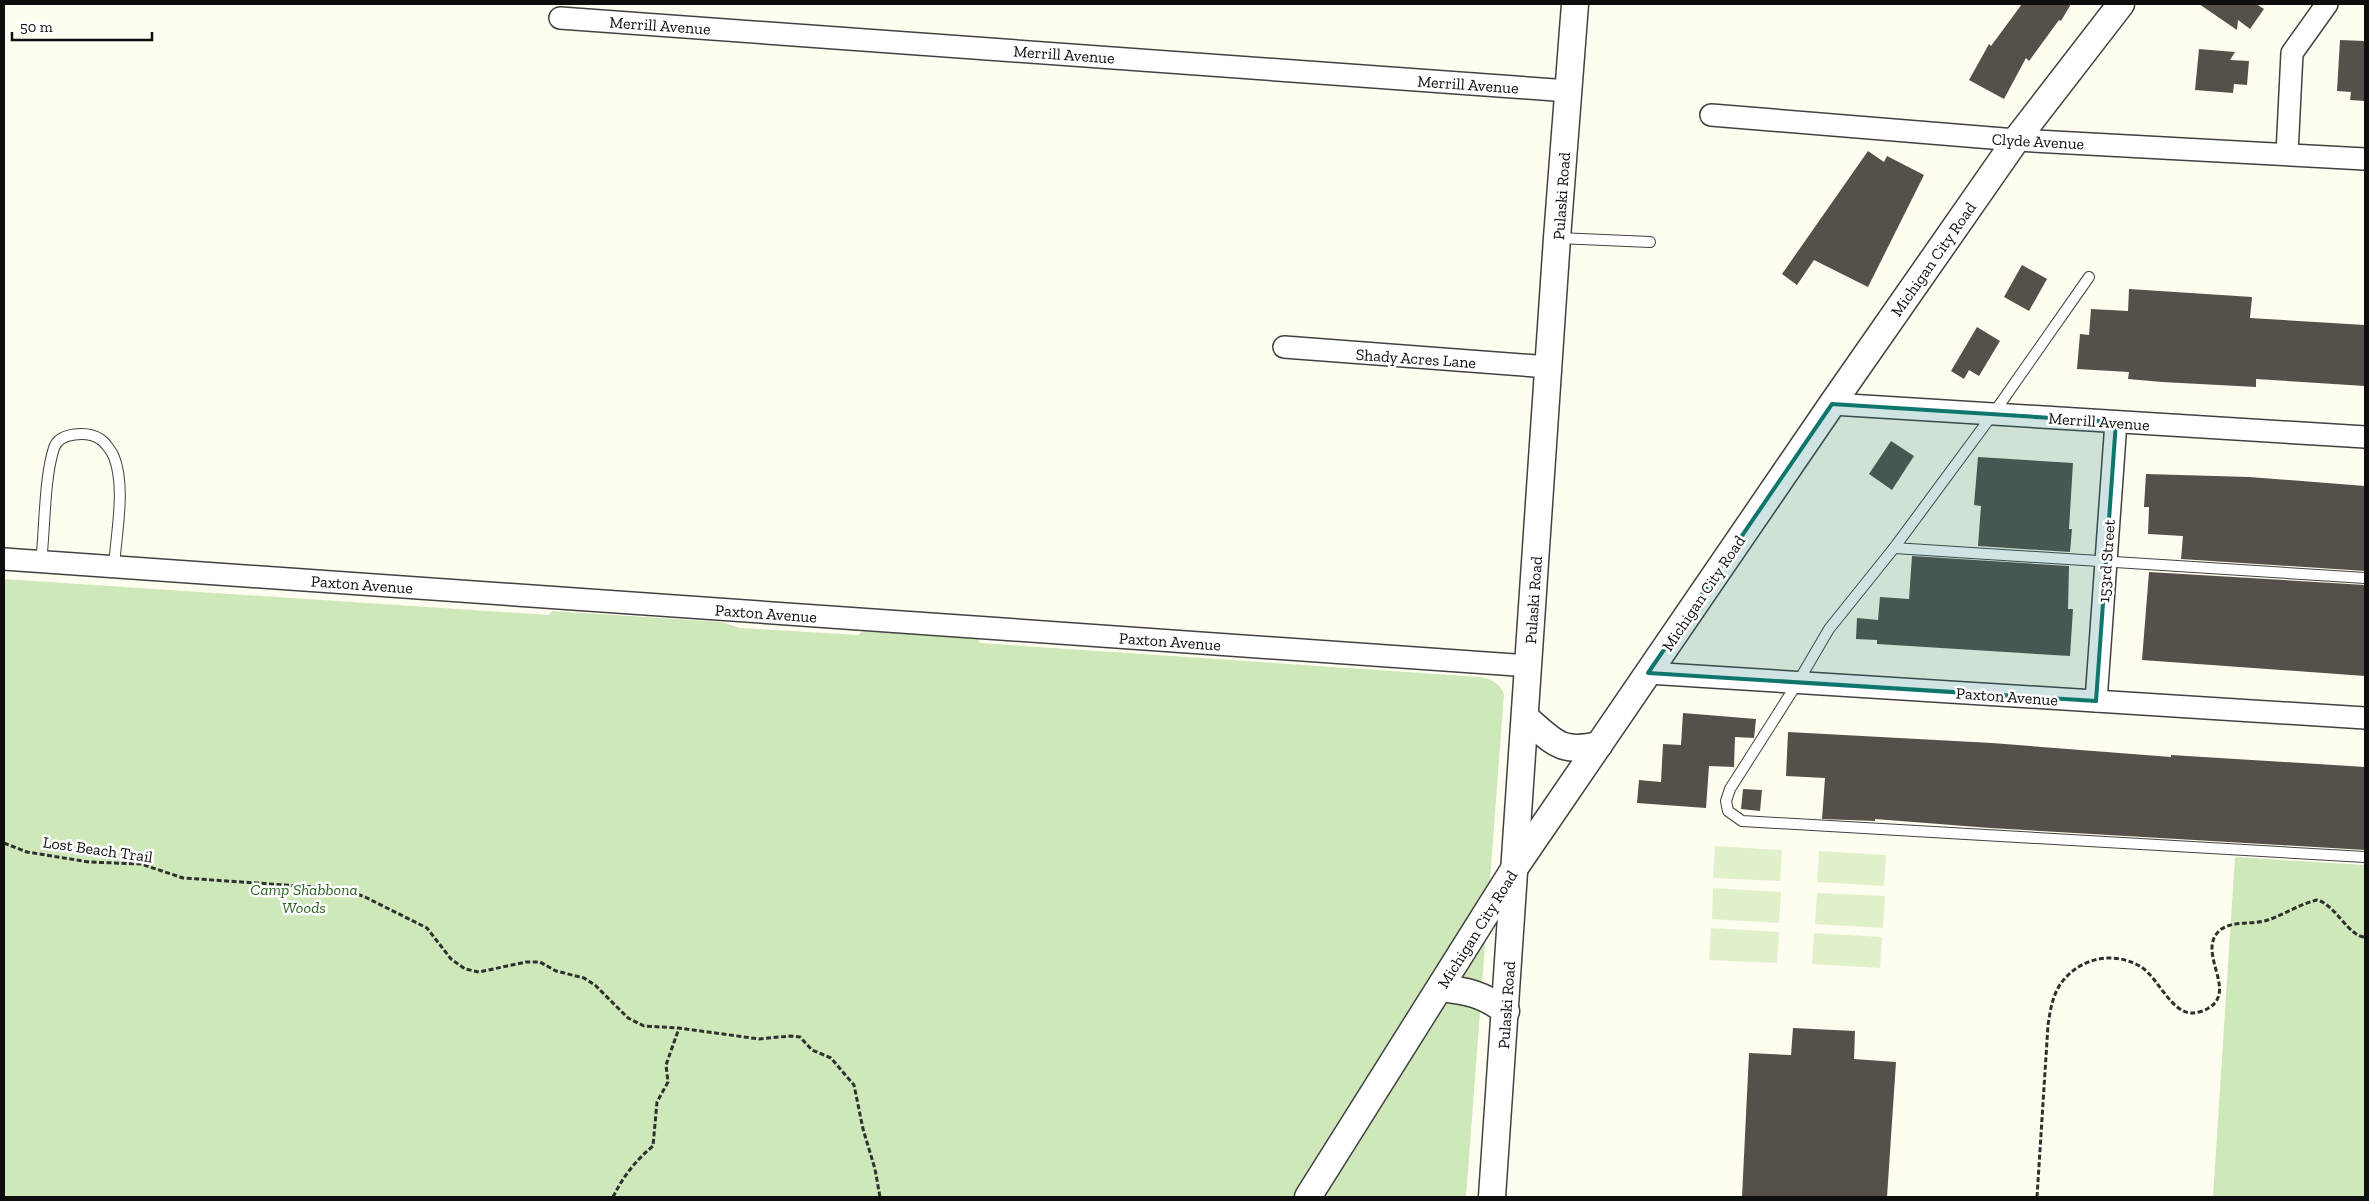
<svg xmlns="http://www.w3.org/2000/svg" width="2369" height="1201" viewBox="0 0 2369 1201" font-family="'Zilla Slab',serif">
<rect width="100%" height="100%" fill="#fffdef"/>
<g fill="#cee8ba">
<path d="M4 576V579L549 615 552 611 722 622 740 628 858 635 867 628 976 636 980 643 1480 677C1492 680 1499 682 1504 694L1466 1197H4Z"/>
<polygon points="2235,857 2365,865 2365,1197 2213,1197"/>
</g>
<g fill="#e0f0cb">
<polygon points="1715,846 1782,850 1780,881 1713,878"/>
<polygon points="1819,851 1886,855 1884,886 1817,882"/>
<polygon points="1713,888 1781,892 1779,923 1712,919"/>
<polygon points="1817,893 1885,896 1883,928 1815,924"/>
<polygon points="1711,928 1779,932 1777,963 1709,960"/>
<polygon points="1814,933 1882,937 1880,968 1812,964"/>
</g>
<g fill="#56504b">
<polygon points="2022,4 2071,4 2061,21 2059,20 2029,61 2026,58 2004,99 1969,80 1989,44 1991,46"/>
<polygon points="2199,4 2256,4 2264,9 2250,29 2238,20 2237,30"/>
<polygon points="2340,40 2365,41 2365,101 2350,100 2351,92 2337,91"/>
<polygon points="2199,49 2235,52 2230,60 2249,61 2247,85 2234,84 2233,93 2195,90"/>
<polygon points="1868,151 1884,162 1887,156 1924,175 1868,287 1814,260 1797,285 1782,274"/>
<polygon points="2022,265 2047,279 2029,311 2004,297"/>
<polygon points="2129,289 2252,297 2250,318 2365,325 2365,386 2256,379 2256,387 2162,382 2128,379 2129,372 2077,369 2080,334 2089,335 2091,309 2128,311"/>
<polygon points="1977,327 2000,341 1979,376 1969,370 1964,379 1951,371"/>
<polygon points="1891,441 1914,456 1892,490 1869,474"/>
<polygon points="1978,457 2073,463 2069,529 2072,529 2070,552 1978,546 1981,506 1974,505"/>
<polygon points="2146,474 2249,477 2365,486 2365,571 2181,559 2183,536 2148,534 2149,507 2144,507"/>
<polygon points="1912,556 2069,566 2068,609 2073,609 2070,656 1877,644 1877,640 1856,639 1857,618 1878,620 1880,597 1909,599"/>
<polygon points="2149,572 2365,585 2365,676 2142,660"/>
<polygon points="1683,713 1756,719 1754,738 1735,737 1734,767 1709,766 1706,808 1637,803 1639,780 1661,782 1663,744 1681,745"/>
<polygon points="1788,732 1992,743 2171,757 2171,755 2365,767 2365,850 1990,828 1875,819 1875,821 1822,819 1825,778 1786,776"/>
<polygon points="1743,789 1762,790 1760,811 1741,809"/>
<polygon points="1793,1028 1855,1031 1854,1059 1896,1062 1887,1197 1742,1197 1749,1053 1791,1055"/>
</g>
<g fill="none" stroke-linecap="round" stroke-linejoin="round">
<g stroke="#414141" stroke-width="12">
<g id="service">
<polyline points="1558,238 1650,242"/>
<polyline points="2089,277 1993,414 1894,548 1829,629 1798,682 1730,789 1726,801 1728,811 1742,821 2365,857"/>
<polyline points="1894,548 2365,578"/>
<path d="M41 562C45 530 44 478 54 448 59 432 88 431 100 439 105 442 112 452 114 457 126 488 116 534 114 567"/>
</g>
</g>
<g stroke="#414141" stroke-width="24">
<g id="minor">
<polyline points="560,18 1569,91"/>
<polyline points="1711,115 2016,140 2365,159"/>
<polyline points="2287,154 2292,53 2327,4"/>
<polyline points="1284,347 1549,367"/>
<polyline points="1832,404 2365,437"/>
<polyline points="4,559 1529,666"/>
<polyline points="1648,673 2365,718"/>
<polyline points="2096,701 2116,422"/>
</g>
</g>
<g stroke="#414141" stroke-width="29">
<g id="tertiary">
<path d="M1526 718C1554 742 1560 754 1599 745"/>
<path d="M1440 988C1468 991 1482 994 1506 1011"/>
<polyline points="1308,1197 1516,866 1832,404 2016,140 2121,4"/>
<polyline points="1492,1197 1557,238 1575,4"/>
</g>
</g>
<g stroke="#303030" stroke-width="3" stroke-dasharray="5 2.5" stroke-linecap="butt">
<polyline points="4,843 27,852 89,862 141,864 183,878 344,889 365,897 427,928 451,959 465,969 479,972 526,962 540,962 556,971 584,978 595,985 628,1018 644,1026 679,1028 759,1039 790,1036 800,1037 812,1050 831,1058 854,1085 863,1129 875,1169 880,1197"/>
<path d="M613 1197C623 1177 635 1161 653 1146L657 1102 668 1082 666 1065 679 1028"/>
<path d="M2037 1197 2048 1025C2050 1012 2052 999 2058 988 2075 959 2112 949 2141 967 2158 977 2171 1014 2193 1013 2197 1013 2203 1011 2207 1009 2237 993 2202 959 2215 936 2226 918 2251 926 2268 920 2285 914 2300 904 2317 900 2336 905 2349 937 2365 937"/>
</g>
<use href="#service" stroke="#fff" stroke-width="10"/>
<use href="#minor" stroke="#fff" stroke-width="21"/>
<use href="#tertiary" stroke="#fff" stroke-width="26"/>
</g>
<path fill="#0f766e" fill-opacity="0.2" stroke="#0f766e" stroke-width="4" stroke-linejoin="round" d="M1832 404 2116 422 2096 701 1648 673Z"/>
<g text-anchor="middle" stroke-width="5" stroke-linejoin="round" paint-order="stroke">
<g font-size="16" fill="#0e0e0e" stroke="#fff">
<text transform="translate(660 25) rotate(4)" y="6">Merrill Avenue</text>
<text transform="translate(1064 54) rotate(4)" y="6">Merrill Avenue</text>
<text transform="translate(1468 84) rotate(4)" y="6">Merrill Avenue</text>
<text transform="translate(2038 141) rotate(3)" y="6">Clyde Avenue</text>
<text transform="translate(1561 196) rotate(-86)" y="6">Pulaski Road</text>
<text transform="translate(1933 259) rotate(-55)" y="6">Michigan City Road</text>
<text transform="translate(1416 358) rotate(4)" y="6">Shady Acres Lane</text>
<text transform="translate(2099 421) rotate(4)" y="6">Merrill Avenue</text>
<text transform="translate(2106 561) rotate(-86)" y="6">153rd Street</text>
<text transform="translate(362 584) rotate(4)" y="6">Paxton Avenue</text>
<text transform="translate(1703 593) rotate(-56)" y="6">Michigan City Road</text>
<text transform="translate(1533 600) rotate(-86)" y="6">Pulaski Road</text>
<text transform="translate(766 613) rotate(4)" y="6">Paxton Avenue</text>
<text transform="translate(1170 641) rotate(4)" y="6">Paxton Avenue</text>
<text transform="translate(2007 696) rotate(4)" y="6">Paxton Avenue</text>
<text transform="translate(98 849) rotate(8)" y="6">Lost Beach Trail</text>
<text transform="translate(1477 929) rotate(-58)" y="6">Michigan City Road</text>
<text transform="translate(1506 1005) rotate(-86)" y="6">Pulaski Road</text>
</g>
<g font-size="16" font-style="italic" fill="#29641f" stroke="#fff">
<text x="304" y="895">Camp Shabbona<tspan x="304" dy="18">Woods</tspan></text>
</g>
</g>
<rect width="2369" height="1201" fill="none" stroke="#0e0e0e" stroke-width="10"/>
<path d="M12 32v8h140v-8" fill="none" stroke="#0e0e0e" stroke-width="2.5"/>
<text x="20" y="32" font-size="15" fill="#0e0e0e" stroke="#ffffff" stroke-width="4" paint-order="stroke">50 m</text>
</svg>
